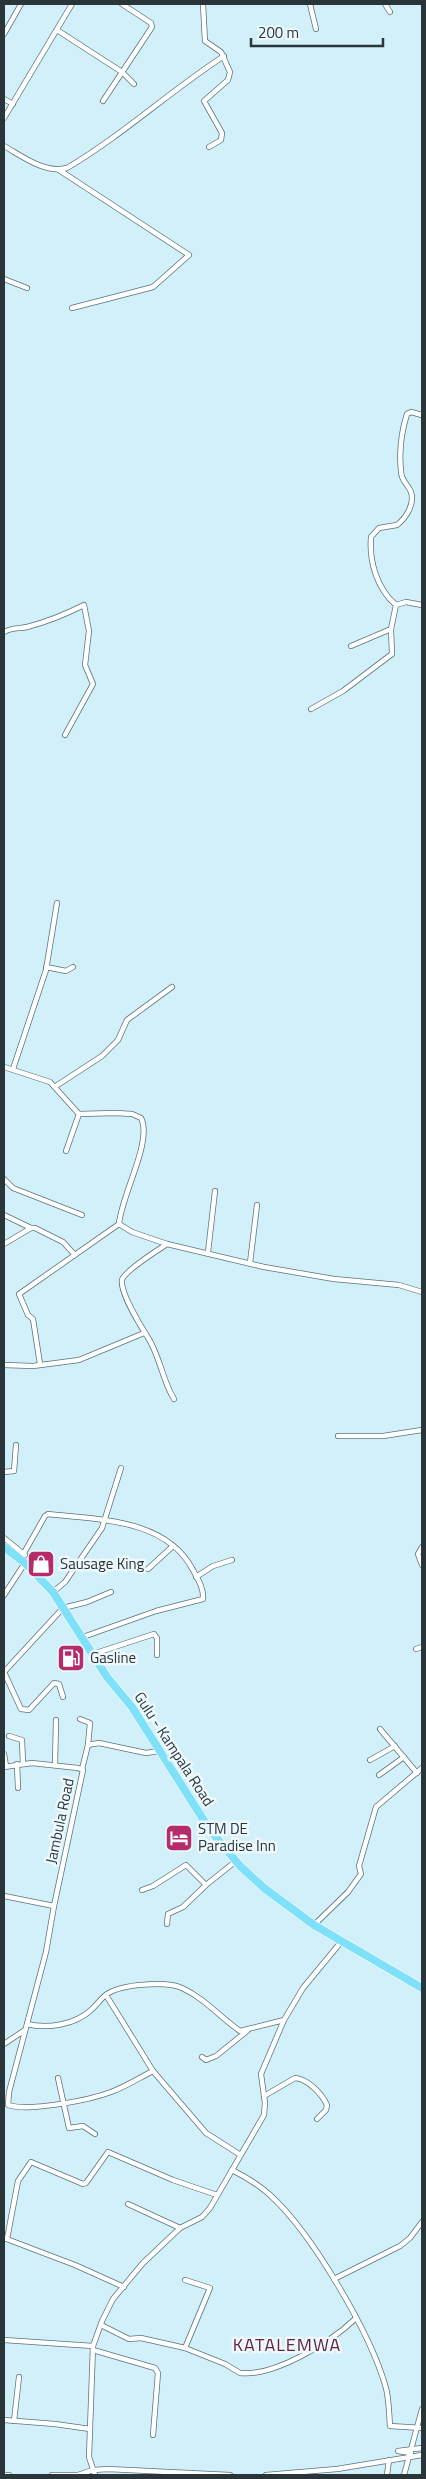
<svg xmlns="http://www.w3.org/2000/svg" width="426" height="2479" viewBox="0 0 426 2479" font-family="'Titillium Web',sans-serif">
<rect width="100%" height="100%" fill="#d2f0fa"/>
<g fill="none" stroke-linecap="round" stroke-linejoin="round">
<g stroke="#58747c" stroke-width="6">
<g id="minor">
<polyline points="203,4 205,41 221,52 230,72 228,80 204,101 222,133 221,140 209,147"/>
<polyline points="310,4 316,29"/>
<polyline points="385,4 390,12"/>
<polyline points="57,30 122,72 134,84"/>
<polyline points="4,34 21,4"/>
<polyline points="4,99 13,104"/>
<polyline points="103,101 152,27 151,23 122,4"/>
<polyline points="4,118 72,4"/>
<path d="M4 146C22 156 45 174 67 168 123 135 170 91 224 56"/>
<polyline points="59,170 189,255 153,287 72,308"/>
<polyline points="4,279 27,288"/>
<path d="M396 605C377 589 369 561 371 537L379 528 397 525C406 518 415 504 411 492 408 484 401 481 401 471 399 452 401 433 407 414L411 412 422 415"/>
<path d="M4 632C12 627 19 629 27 627 47 622 66 614 84 605L89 631 85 665 93 684 65 735"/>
<polyline points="351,646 391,629"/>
<polyline points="311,709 343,691 392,654 391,629 396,605 406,602 422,605"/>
<polyline points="46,967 66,971 73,967"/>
<path d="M4 1067 50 1082 79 1114 116 1113 132 1114 141 1118C153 1141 121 1196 119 1224L19 1294 28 1315 33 1319 40 1364"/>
<polyline points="13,1069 46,970 57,903"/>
<polyline points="56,1086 102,1056 118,1040 127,1020 172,987"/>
<polyline points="66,1151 79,1114"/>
<polyline points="4,1179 13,1188 82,1215"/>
<polyline points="4,1215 31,1228"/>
<polyline points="119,1224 132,1232 167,1244 264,1267 334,1279 399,1285 422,1292"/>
<polyline points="4,1244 31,1228 35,1228 63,1242 75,1255"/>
<path d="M167 1244C158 1250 124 1271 122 1280 120 1292 140 1325 147 1336 160 1355 162 1380 174 1399"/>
<polyline points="208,1252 215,1191"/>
<polyline points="250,1263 257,1205"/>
<polyline points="4,1365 33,1366 79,1360 144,1333"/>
<polyline points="338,1436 383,1436 422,1430"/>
<polyline points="4,1472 14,1471 16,1445"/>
<polyline points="4,1538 25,1555"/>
<polyline points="422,1547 418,1554 422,1565"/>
<path d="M20 1560 45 1516 48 1514C98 1520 166 1518 193 1570 198 1579 204 1589 203 1599L156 1611 83 1637"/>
<polyline points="148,1569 173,1546"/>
<polyline points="196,1577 213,1566 232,1560"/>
<polyline points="53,1592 65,1582 102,1528 121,1468"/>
<polyline points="4,1595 25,1563"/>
<polyline points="416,1649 422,1647"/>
<polyline points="93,1654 154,1634 157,1638 157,1655"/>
<polyline points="4,1672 63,1608 87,1602 111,1592"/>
<polyline points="4,1672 21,1709 29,1710 54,1683 59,1684 63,1697"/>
<polyline points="80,1719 90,1723 88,1745"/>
<polyline points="380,1729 417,1773"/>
<polyline points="9,1736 22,1740 23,1764"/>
<polyline points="4,1754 6,1766"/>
<polyline points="370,1760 395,1746"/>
<polyline points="17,1764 18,1788"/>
<polyline points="55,1765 56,1720"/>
<polyline points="4,1767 32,1763 78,1768 83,1770 54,1906 4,1896"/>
<polyline points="82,1769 88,1745 99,1743 146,1753 159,1751"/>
<polyline points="379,1775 404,1757"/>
<polyline points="142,1890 153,1886 186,1865 206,1885"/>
<path d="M54 1906 46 1952 9 2092 8 2105C29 2112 90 2100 111 2092 125 2087 139 2078 153 2071"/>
<polyline points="167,1924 168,1914 183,1907 206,1885 236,1861"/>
<polyline points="314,1925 348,1892 361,1874 359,1866 376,1807 422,1768"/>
<polyline points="106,1995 153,2071 206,2133 239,2154"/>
<path d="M27 2024C47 2029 75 2025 91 2010 97 2005 101 1998 107 1994 122 1984 166 1981 182 1988 204 1998 220 2017 240 2031L284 2020"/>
<polyline points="4,2044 25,2030"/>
<polyline points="202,2057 206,2060 216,2056 247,2031"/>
<polyline points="58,2078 69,2128 83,2126 95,2134"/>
<path d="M264 2096 295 2078C308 2079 322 2094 327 2105L326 2110 317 2119"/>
<path d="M232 2170C246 2177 259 2185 270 2195 312 2233 371 2334 386 2388 389 2400 389 2413 390 2426L422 2428"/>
<polyline points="128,2204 180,2228"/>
<polyline points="4,2238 75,2265 124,2287"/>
<polyline points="7,2239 18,2181 31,2162 83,2184 86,2183 108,2152 173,2180 217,2195"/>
<polyline points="334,2279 400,2246 410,2238 422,2222"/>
<path d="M185 2280 210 2288 185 2348 225 2364 240 2373C274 2377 331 2342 355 2319"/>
<polyline points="101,2325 129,2339 141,2338 185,2348"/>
<polyline points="4,2340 93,2346"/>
<polyline points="93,2350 155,2368 158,2373 153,2435"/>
<polyline points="4,2420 55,2424 90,2429"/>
<polyline points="14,2421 19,2377"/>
<polyline points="411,2453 398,2451 422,2448"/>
<polyline points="4,2475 9,2475"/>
<polyline points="52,2475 77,2475"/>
<polyline points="78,2475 93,2470 108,2469 230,2475"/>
<polyline points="95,2475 89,2457 93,2346 102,2321 113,2299 143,2263 180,2228 202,2217 210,2208 264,2115 265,2103 261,2074 284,2020 303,1988 341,1942"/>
<polyline points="266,2475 337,2469 422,2455"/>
<polyline points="387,2475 389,2460"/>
<polyline points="404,2475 422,2409"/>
</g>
</g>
<g stroke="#fff" stroke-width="9">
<polyline id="primary" points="4,1547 25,1563 53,1592 107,1677 132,1707 210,1830 240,1866 264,1888 314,1925 422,1988"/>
</g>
<use href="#minor" stroke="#fff" stroke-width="4.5"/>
<use href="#primary" stroke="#7fe1f9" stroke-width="8"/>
</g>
<defs>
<g id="shop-square" transform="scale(1.4375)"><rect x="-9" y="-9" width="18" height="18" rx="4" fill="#b62c6a" stroke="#edf9fe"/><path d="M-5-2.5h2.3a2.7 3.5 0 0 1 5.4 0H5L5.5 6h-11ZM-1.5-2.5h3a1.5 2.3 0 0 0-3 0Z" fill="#fff"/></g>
<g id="fuel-square" transform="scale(1.4375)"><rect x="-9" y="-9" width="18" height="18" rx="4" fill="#b62c6a" stroke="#edf9fe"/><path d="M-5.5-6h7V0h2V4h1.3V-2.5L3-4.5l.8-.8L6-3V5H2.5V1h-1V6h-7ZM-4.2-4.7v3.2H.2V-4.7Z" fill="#fff"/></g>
<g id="hotel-square" transform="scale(1.4375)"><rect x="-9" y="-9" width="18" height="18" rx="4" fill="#b62c6a" stroke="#edf9fe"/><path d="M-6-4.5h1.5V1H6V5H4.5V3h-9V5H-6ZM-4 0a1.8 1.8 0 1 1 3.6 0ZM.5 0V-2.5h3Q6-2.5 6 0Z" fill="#fff"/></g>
</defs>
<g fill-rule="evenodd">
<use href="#shop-square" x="41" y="1564"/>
<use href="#fuel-square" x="71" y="1658"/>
<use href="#hotel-square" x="179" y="1838"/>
</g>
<g text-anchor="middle" stroke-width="5" stroke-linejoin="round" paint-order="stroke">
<g font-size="15" fill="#293538" stroke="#edf9fe" text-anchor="start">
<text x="60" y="1569">Sausage King</text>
<text x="90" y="1663">Gasline</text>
<text x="198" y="1834">STM DE<tspan x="198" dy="17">Paradise Inn</tspan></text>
</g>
<g font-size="15" fill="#293538" stroke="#edf9fe">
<text transform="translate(174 1749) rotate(57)" y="5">Gulu - Kampala Road</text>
<text transform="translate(60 1821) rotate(-78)" y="5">Jambula Road</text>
</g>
<g font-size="18" letter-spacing="1" fill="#66243f" stroke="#edf9fe">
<text x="287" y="2351">KATALEMWA</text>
</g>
</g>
<rect width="426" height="2479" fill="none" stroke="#293538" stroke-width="10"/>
<path d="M251 38v8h132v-8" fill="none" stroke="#293538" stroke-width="2.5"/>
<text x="258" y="38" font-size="15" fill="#293538" stroke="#edf9fe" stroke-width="4" paint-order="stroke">200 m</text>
</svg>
